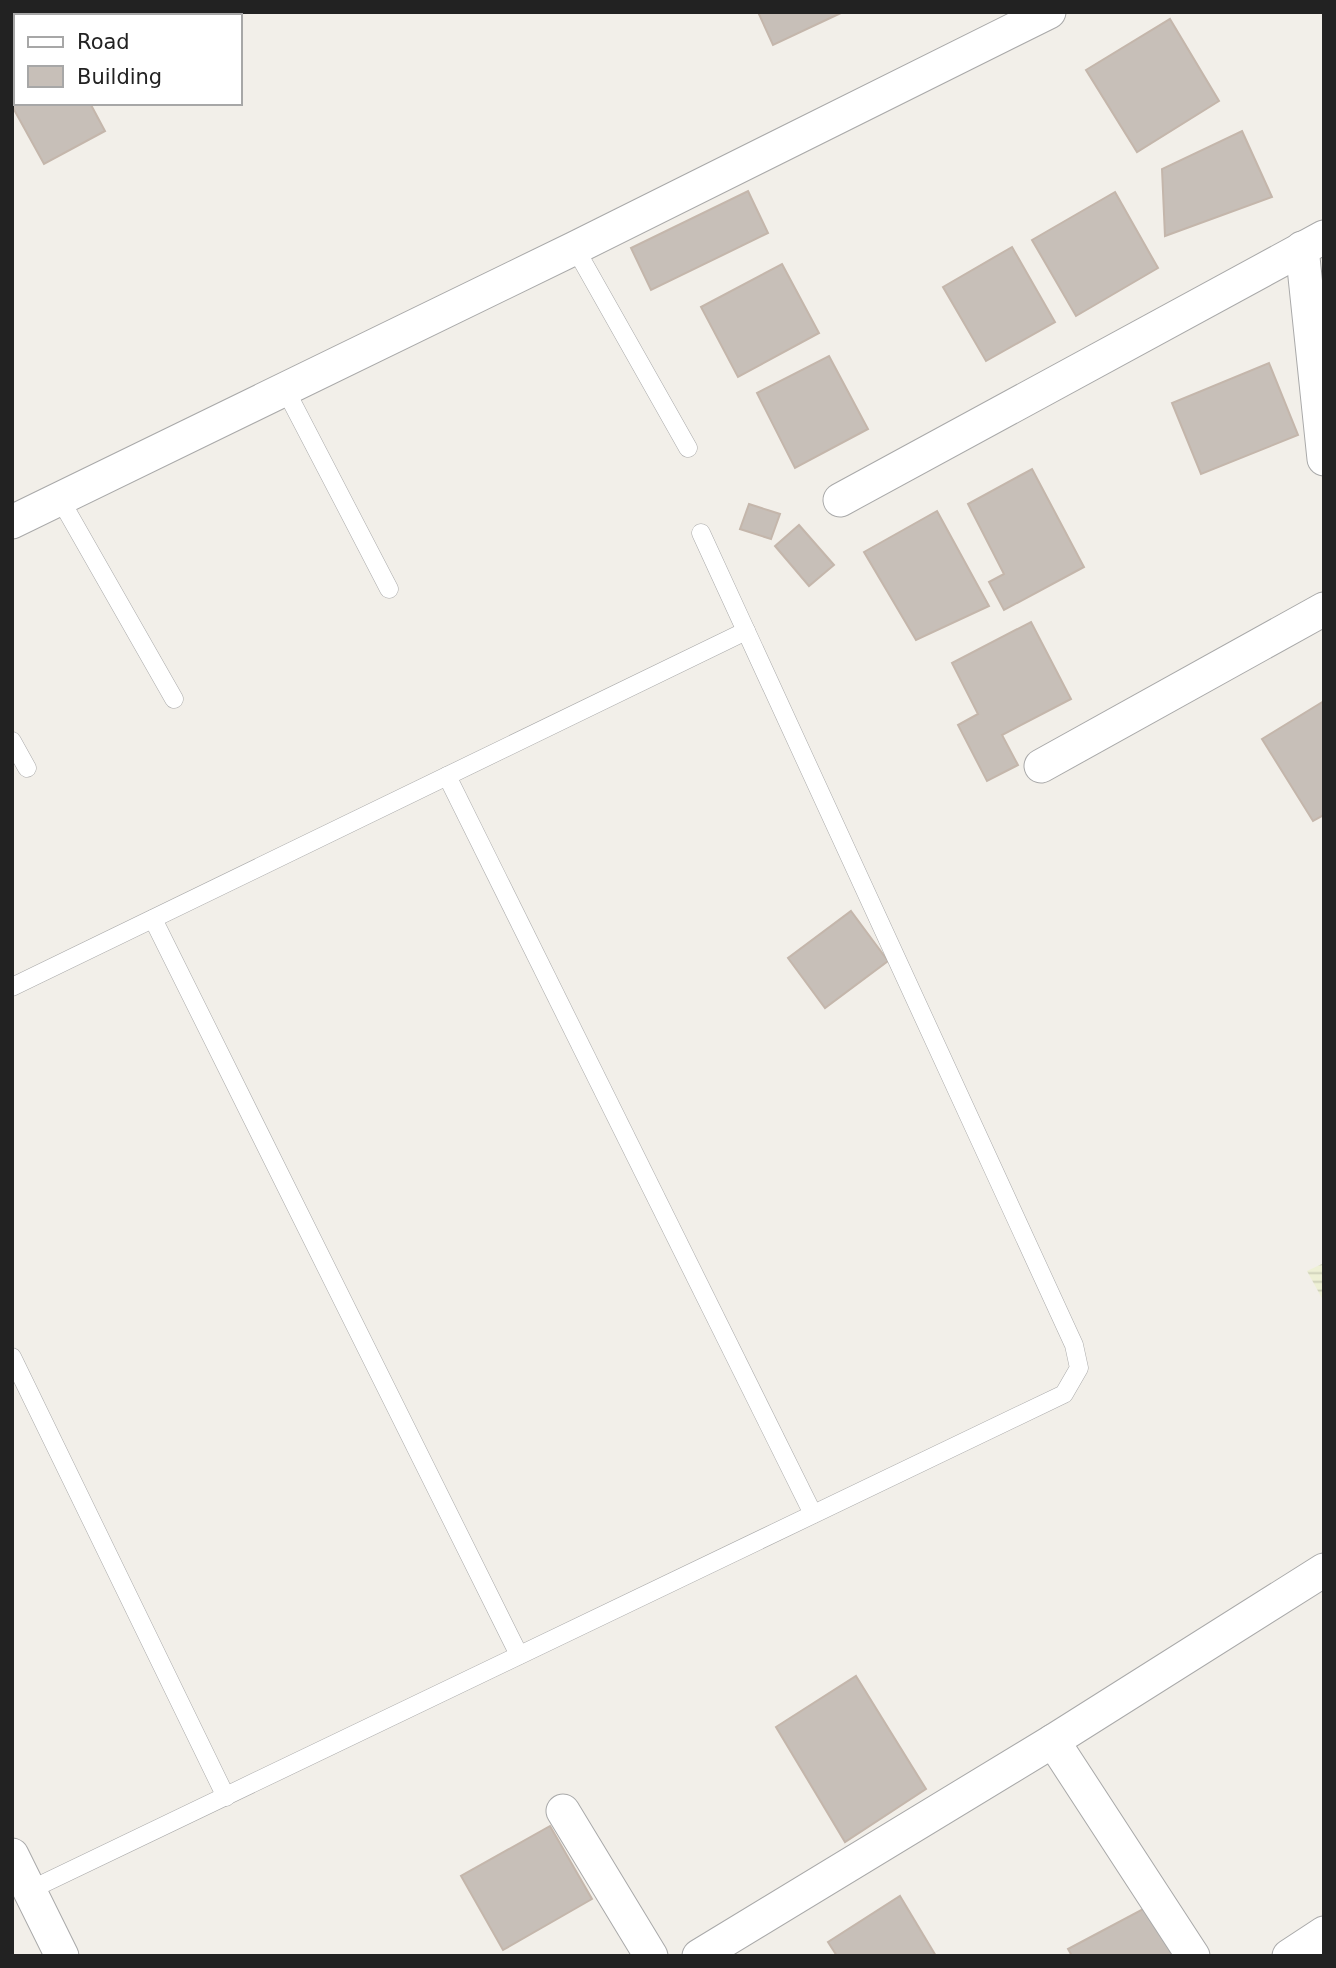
<svg xmlns="http://www.w3.org/2000/svg" width="1336" height="1968" viewBox="0 0 1336 1968" font-family="'DejaVu Sans',sans-serif">
<defs>
<pattern id="farmland-rules" width="6" height="5" patternUnits="userSpaceOnUse" patternTransform="scale(1.75)"><rect width="6" height="5" fill="#eef0d5"/><path d="M0 2.5h6" fill="none" stroke="#ccceb7"/></pattern>
</defs>
<rect width="100%" height="100%" fill="#f2efe9"/>
<polygon fill="url(#farmland-rules)" points="1324,1263 1324,1302 1307,1271"/>
<g fill="#c7bfb8" stroke="#c4b6ab" stroke-width="2">
<polygon points="12,12 41,12 43,16 16,16 16,103 90,103 105,131 44,164 12,106"/>
<polygon points="758,12 843,12 773,45"/>
<polygon points="1170,19 1219,101 1137,152 1086,70"/>
<polygon points="1242,131 1272,197 1165,236 1162,169"/>
<polygon points="748,191 768,233 651,290 631,248"/>
<polygon points="1115,192 1158,268 1076,316 1032,240"/>
<polygon points="1012,247 1055,322 986,361 943,287"/>
<polygon points="782,264 819,333 738,377 701,307"/>
<polygon points="829,356 868,429 795,468 757,393"/>
<polygon points="1269,363 1298,435 1201,474 1172,403"/>
<polygon points="1032,469 1084,567 1004,610 989,582 1004,574 968,504"/>
<polygon points="749,504 780,514 771,539 740,529"/>
<polygon points="937,511 989,606 916,640 864,552"/>
<polygon points="799,525 834,565 809,586 775,546"/>
<polygon points="1031,622 1071,699 1002,735 1018,765 987,781 958,725 978,714 952,663"/>
<polygon points="1324,701 1324,815 1313,821 1262,739"/>
<polygon points="851,911 888,961 825,1008 788,958"/>
<polygon points="856,1676 926,1789 845,1842 776,1727"/>
<polygon points="550,1826 592,1899 503,1950 461,1876"/>
<polygon points="900,1896 936,1956 837,1956 828,1942"/>
<polygon points="1145,1908 1174,1956 1072,1956 1068,1949"/>
</g>
<g fill="none" stroke-linecap="round" stroke-linejoin="round">
<g stroke="#a9a9a9" stroke-width="19">
<g id="service">
<polyline points="575,248 688,448"/>
<polyline points="285,389 389,589"/>
<polyline points="60,499 174,699"/>
<polyline points="12,741 27,768"/>
<polyline points="447,776 813,1514"/>
<polyline points="153,919 519,1655"/>
<polyline points="12,987 746,631"/>
<polyline points="12,1357 226,1797"/>
<polyline points="30,1890 1064,1394 1079,1368 1074,1345 701,533"/>
</g>
</g>
<g stroke="#a9a9a9" stroke-width="35">
<g id="minor">
<polyline points="1302,248 1324,459"/>
<polyline points="840,500 1324,237"/>
<polyline points="12,522 575,248 1049,12"/>
<polyline points="1041,766 1324,609"/>
<polyline points="1053,1741 1193,1956"/>
<polyline points="563,1811 651,1956"/>
<polyline points="12,1855 62,1956"/>
<polyline points="699,1956 1053,1741 1324,1570"/>
<polyline points="1289,1956 1324,1933"/>
</g>
</g>
<use href="#service" stroke="#fff" stroke-width="18"/>
<use href="#minor" stroke="#fff" stroke-width="33"/>
</g>
<rect width="1336" height="1968" fill="none" stroke="#222222" stroke-width="28"/>
<rect x="14" y="14" width="228" height="91" fill="#ffffff" stroke="#a7a7a7" stroke-width="2"/>
<rect x="28" y="37" width="35" height="10" fill="#ffffff" stroke="#a7a7a7" stroke-width="2"/>
<text x="77" y="49" font-size="21" fill="#222222">Road</text>
<rect x="28" y="66" width="35" height="21" fill="#c7bfb8" stroke="#a7a7a7" stroke-width="2"/>
<text x="77" y="84" font-size="21" fill="#222222">Building</text>
</svg>
